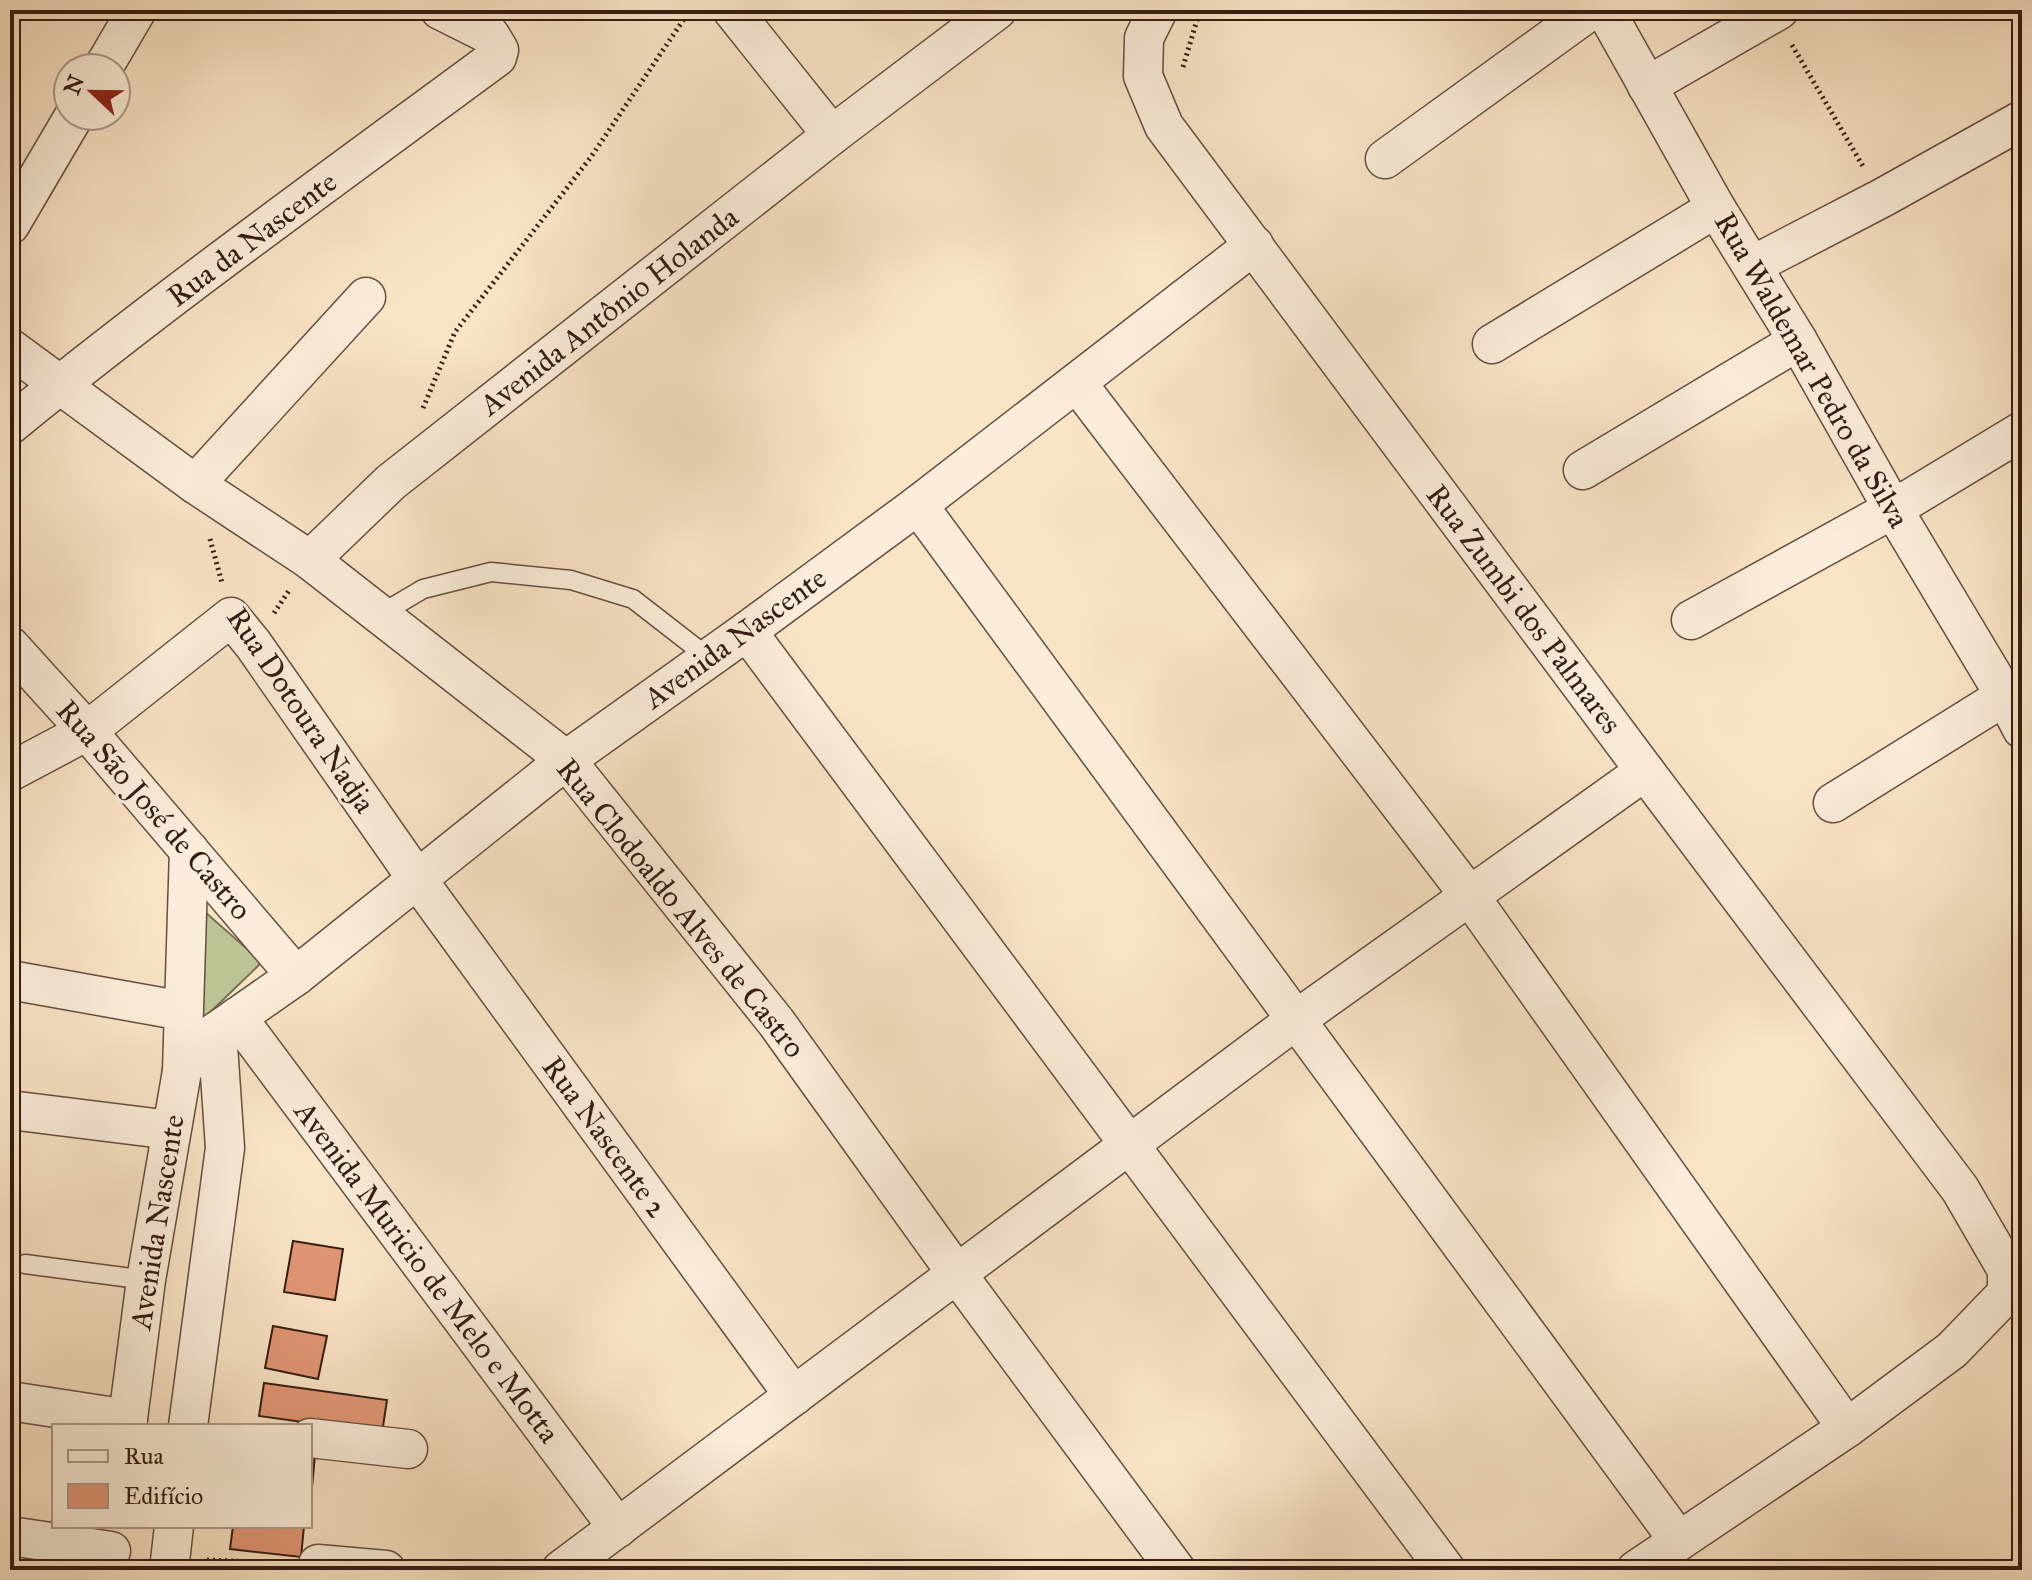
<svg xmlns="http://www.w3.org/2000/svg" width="2032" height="1580" viewBox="0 0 2032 1580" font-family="'IM FELL Great Primer',serif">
<rect width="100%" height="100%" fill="#f9e4c6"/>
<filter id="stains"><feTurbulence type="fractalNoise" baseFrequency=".0025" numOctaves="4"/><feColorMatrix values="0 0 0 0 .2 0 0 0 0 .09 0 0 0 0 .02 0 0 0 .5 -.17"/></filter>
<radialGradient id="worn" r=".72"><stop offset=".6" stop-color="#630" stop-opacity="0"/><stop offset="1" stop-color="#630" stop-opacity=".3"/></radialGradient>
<polygon fill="#bcc496" stroke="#787054" stroke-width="2" points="197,905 262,962 198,1024"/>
<g fill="#e29775" stroke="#351c13" stroke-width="2">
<polygon points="293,1241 343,1249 335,1300 284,1292"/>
<polygon points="273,1326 327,1336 318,1379 265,1368"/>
<polygon points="264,1383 387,1400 382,1433 259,1416"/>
<polygon points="310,1454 315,1455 311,1498 310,1498"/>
<polygon points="233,1526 304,1526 301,1557 230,1549"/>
</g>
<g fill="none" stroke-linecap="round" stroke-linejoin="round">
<g stroke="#664e40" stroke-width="21">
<g id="lane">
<polyline points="379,615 423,589 491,572 571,580 633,599 709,658"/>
<polyline points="25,1264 146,1280"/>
</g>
</g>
<g stroke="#664e40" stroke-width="41">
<g id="street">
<polyline points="732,10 832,135"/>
<polyline points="1158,10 1144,38 1143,76 1164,126 1645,771 1960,1189 2007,1270 2007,1293 1952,1350 1847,1428 1636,1570"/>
<polyline points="1605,10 1716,208 1798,341 1893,509 2005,696 2022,729"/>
<polyline points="103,68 137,10"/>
<polyline points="1647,86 1779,10"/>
<polyline points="1385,159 1591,10"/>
<polyline points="10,225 74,116"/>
<polyline points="1753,265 1882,198 2022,120"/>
<polyline points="1492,344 1716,208"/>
<polyline points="10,348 195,484 310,560 566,760 776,1022 957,1274 1176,1570"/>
<polyline points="1077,383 1469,895 1847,1428"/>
<path d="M10 425C167 297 333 178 497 57L499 50 490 35 440 10"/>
<polyline points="1583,470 1798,341"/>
<polyline points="195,484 366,297"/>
<polyline points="918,505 1679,1541"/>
<polyline points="310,560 391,482 832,135 997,10"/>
<polyline points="1691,620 1893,509 2022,431"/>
<polyline points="747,631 1446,1570"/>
<polyline points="10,646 87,731 296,976"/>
<polyline points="10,772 87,731 231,617 253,644 417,879 794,1396"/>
<polyline points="1833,803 2005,696"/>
<polyline points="10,980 183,1011"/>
<polyline points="237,1017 618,1528"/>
<polyline points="182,1071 189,850"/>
<polyline points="10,1110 171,1130"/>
<polyline points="10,1401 128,1419"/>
<polyline points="127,1426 146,1280 182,1071 200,1045 217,1031 296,976 566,760 747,631 918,505 1254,245"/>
<polyline points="188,1426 225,1148 217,1031"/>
<polyline points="310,1438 408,1449"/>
<polyline points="10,1536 111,1551"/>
<polyline points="318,1564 386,1570"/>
<polyline points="169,1570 174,1526"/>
<polyline points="561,1570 1297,1019 1645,771"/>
</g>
</g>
<g stroke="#351c13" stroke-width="5" stroke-dasharray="2 4" stroke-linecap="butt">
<polyline points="1792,45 1864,168"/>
<polyline points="1183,67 1200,10"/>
<polyline points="423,408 455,332 591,157 690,10"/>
<polyline points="210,539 222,583"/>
<polyline points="274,613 290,589"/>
<polyline points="207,1560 281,1563"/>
</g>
<use href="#lane" stroke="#fbedda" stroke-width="18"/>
<use href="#street" stroke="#fbedda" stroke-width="38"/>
</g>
<g text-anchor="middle" stroke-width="6" stroke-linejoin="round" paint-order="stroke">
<g font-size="30" fill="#351c13" stroke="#fbedda">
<text transform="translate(252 239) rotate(-37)" y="10">Rua da Nascente</text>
<text transform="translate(609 311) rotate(-38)" y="10">Avenida Antônio Holanda</text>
<text transform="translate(1812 370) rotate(60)" y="10">Rua Waldemar Pedro da Silva</text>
<text transform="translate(1524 609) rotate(53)" y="10">Rua Zumbi dos Palmares</text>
<text transform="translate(735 638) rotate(-36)" y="10">Avenida Nascente</text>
<text transform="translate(301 710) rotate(56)" y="10">Rua Dotoura Nadja</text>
<text transform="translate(154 810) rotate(49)" y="10">Rua São José de Castro</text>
<text transform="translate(681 908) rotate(51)" y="10">Rua Clodoaldo Alves de Castro</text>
<text transform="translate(605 1137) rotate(54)" y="10">Rua Nascente 2</text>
<text transform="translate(157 1222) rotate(-81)" y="10">Avenida Nascente</text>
<text transform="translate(427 1272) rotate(53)" y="10">Avenida Muricio de Melo e Motta</text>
</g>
</g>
<rect width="2032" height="1580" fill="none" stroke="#f9e4c6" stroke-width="40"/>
<rect x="12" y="12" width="2008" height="1556" fill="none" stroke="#351c13" stroke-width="4"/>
<rect x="20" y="20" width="1992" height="1540" fill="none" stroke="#351c13" stroke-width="2"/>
<rect x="52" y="1424" width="260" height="104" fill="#fbedda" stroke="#ac998a" stroke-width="2"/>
<rect x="68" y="1450" width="40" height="12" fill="#fbedda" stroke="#ac998a" stroke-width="2"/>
<text x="124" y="1464" font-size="24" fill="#351c13">Rua</text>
<rect x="68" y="1484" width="40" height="24" fill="#e29775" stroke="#ac998a" stroke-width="2"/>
<text x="124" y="1504" font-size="24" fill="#351c13">Edifício</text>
<g transform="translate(92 92) rotate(292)"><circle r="38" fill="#fbedda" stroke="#ac998a" stroke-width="2"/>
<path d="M0-6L14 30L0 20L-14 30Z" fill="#8f2418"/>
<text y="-12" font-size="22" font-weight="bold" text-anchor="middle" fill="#351c13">N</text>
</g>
<rect width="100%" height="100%" filter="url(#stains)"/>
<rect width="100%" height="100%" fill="url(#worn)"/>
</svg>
